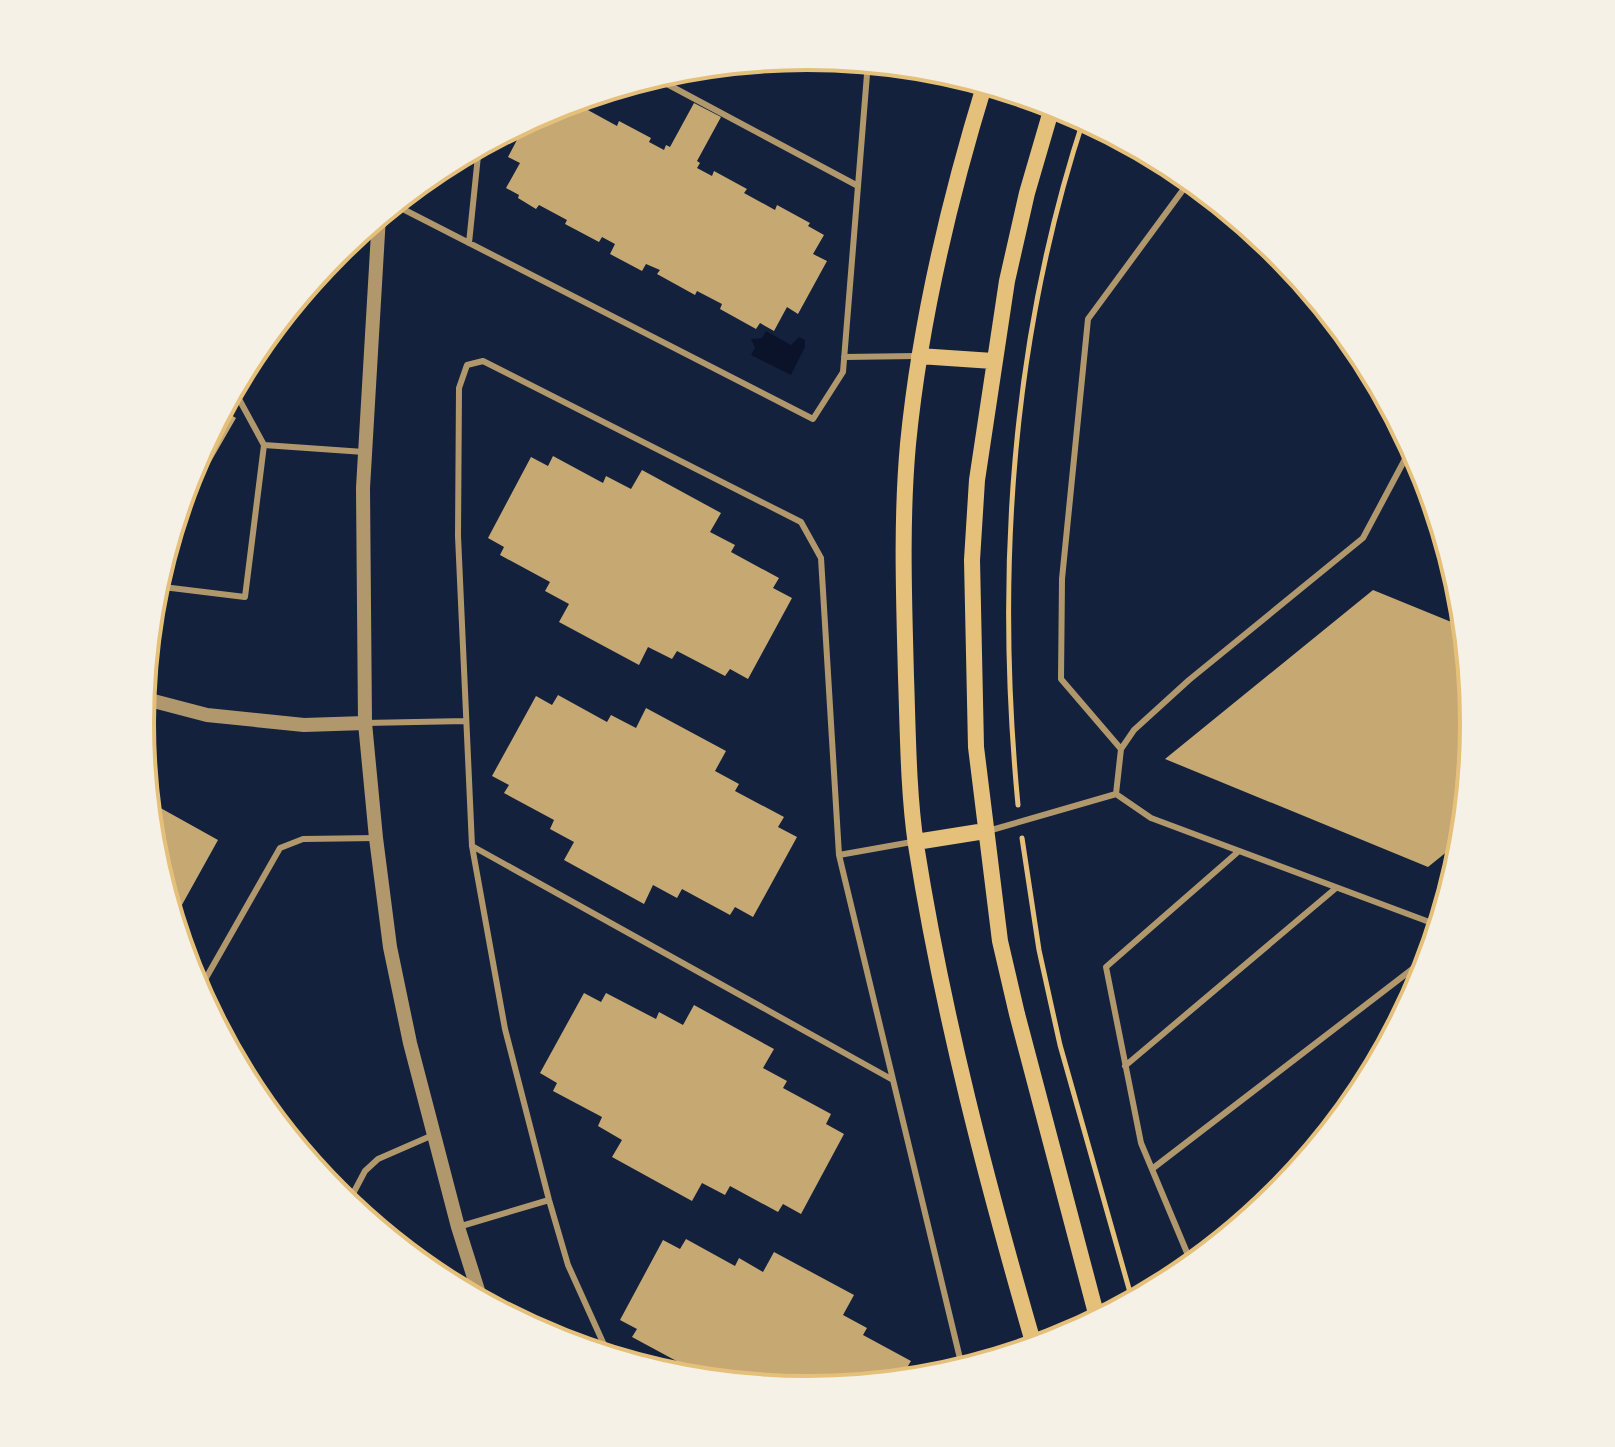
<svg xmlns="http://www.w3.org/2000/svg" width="1615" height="1447" font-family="'Nunito Sans',sans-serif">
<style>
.water{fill:#0b132b}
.building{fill:#c6a872}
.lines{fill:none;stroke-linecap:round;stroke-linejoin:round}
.path{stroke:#e5c07b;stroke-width:5}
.service{stroke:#b1986c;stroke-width:6}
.tertiary{stroke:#b1986c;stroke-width:14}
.secondary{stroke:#e5c07b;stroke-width:16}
.rim{fill:none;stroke:#e5c07b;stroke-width:4}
</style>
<rect width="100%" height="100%" fill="#14213d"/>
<path class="water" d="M766,331L791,345L799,337L805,340V347L791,375L751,355L755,348L751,339L762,338Z"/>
<path class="building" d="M576,100L588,106L586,109L617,126L619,121L651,138L649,142L664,150L666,145L670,147L694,103L721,117L697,161L700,163L697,168L712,176L714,171L747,189L744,193L775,210L777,205L810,223L808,226L824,235L813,254L827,261L798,314L787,307L774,331L760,323L756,329L720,309L722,304L697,291L695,295L657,274L660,270L646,264L642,271L610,254L615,244L602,237L599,242L565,224L567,220L539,205L536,209L518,198L519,195L506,188L520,163L508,157L528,119L552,107Z
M222,410L236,418L175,524L191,468Z
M553,456L603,483L606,476L631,489L642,470L721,513L710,532L735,545L731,552L779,578L773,588L792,598L748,679L730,669L725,676L677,651L672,659L648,647L639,665L559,622L569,604L545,591L550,582L500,555L504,547L488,538L531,457L548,466Z
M1373,590L1466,628L1475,724L1464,838L1428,867L1165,759Z
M558,695L607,722L611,715L636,728L646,708L726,751L715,771L739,784L735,791L784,817L778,827L797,837L753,917L735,907L730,915L682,889L677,898L653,885L644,904L564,860L574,842L550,829L554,820L504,793L509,785L492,776L536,696L552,705Z
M148,801L218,840L173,921L153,853Z
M584,993L601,1002L606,993L656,1019L659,1012L683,1025L694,1005L774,1049L763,1068L787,1081L783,1088L831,1114L826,1124L844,1134L801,1214L783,1204L778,1212L730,1186L725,1195L702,1183L692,1201L612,1157L622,1140L598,1126L602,1117L553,1091L557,1083L540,1073Z
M686,1239L735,1266L739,1258L763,1272L774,1252L854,1295L843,1315L867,1328L863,1335L911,1361L905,1371L922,1380L807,1391L688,1379L677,1373L682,1364L632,1337L637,1329L620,1320L663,1240L680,1249Z"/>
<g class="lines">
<path class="path" d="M1018,805C996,574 1011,339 1084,118
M1022,838L1039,950L1060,1045L1133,1303"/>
<path class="service" d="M652,76L858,186
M393,204L813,419L843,372L868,62
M469,243L479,146
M844,357L916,356
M233,388L264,445L364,452
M155,586L245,597L264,445
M365,723L466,721
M1121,749L1061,679L1062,579L1088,319L1191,179
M1116,794L1121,749L1134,730L1189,680L1363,538L1412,446
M988,831L1116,794L1151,818L1440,926
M472,846L893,1080
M839,855L912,842
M198,992L280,848L303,839L376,838
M1125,1066L1336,888
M1152,1169L1432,954
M347,1205L365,1171L378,1159L433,1135
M458,1227L549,1200
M1190,1260L1298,1173
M1193,1267L1141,1143L1106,967L1239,851
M610,1358L568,1265L549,1200L505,1029L472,846L458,536L459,388L467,365L483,361L801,522L821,558L839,855L963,1371"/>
<path class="tertiary" d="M379,216L363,488L365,723L376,838L390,947L410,1043L458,1227L482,1303
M142,698L207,715L304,725L365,723"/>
<path class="secondary" d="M985,83C949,200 920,322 908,444C901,521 904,599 906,677C908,732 908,790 916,845C943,1016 987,1183 1035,1349
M1053,104L1027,193L1007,281L977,480L972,560L976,747L1000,941L1017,1014L1098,1321
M919,356L993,361
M916,842L985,831"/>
</g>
<path d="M0 0H1615V1447H0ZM154 723a653 653 0 1 1 1306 0a653 653 0 1 1-1306 0Z" fill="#f6f1e7" fill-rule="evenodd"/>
<path class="rim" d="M154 723a653 653 0 1 1 1306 0a653 653 0 1 1-1306 0Z"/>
</svg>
